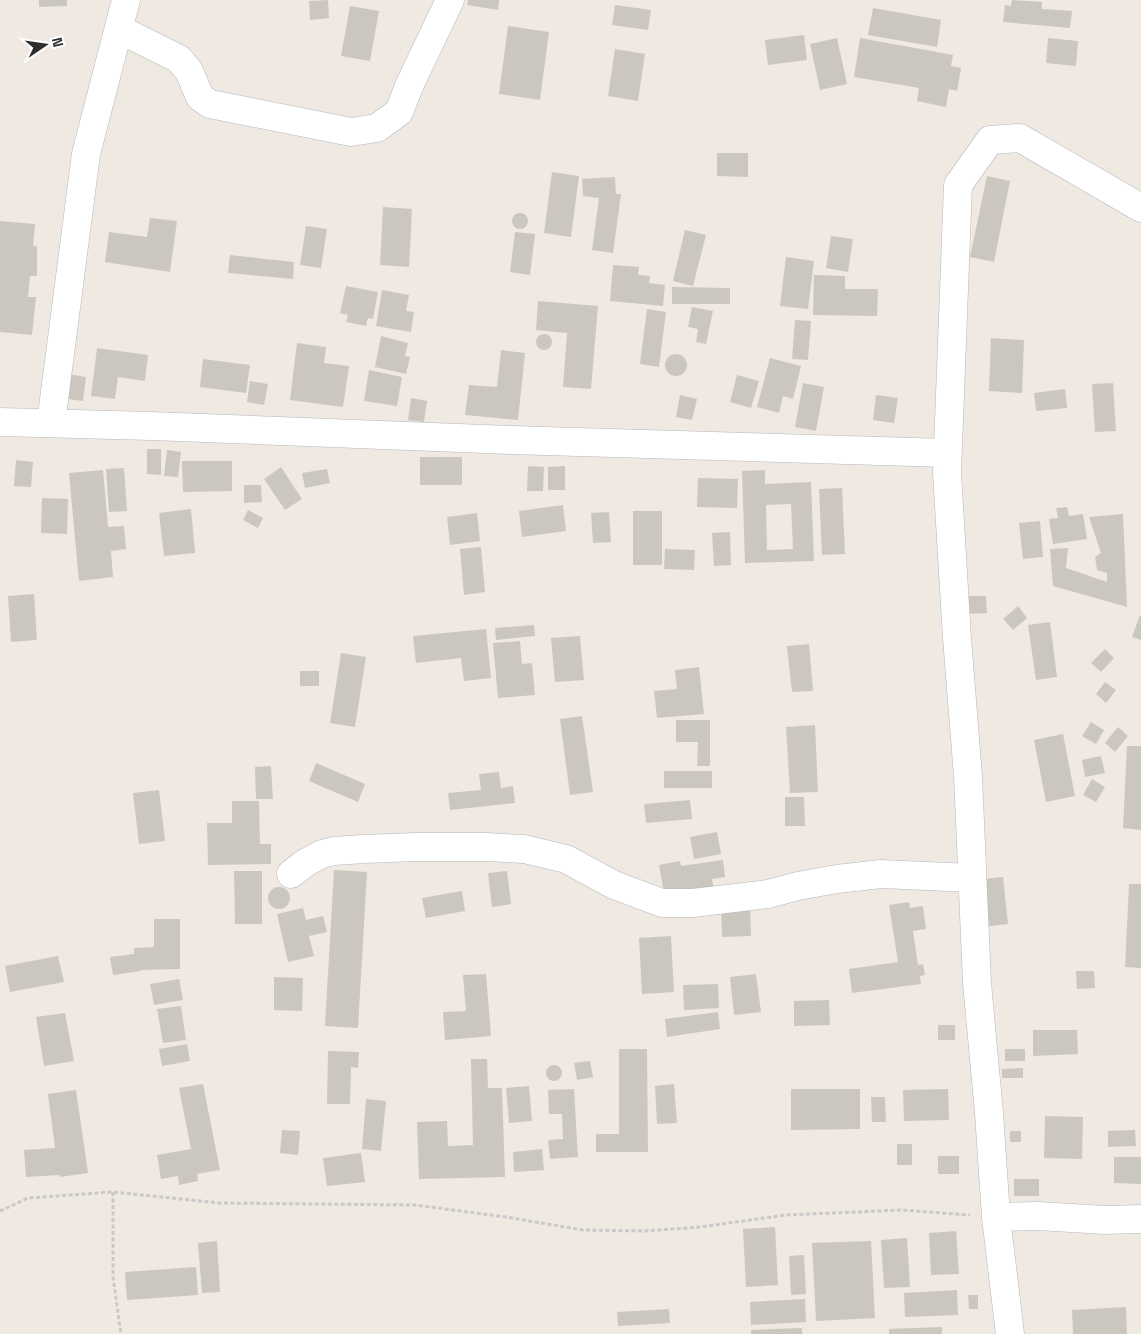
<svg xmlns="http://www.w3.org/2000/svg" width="1141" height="1334" font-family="'Space Grotesk',sans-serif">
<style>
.building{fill:#cbc7bf;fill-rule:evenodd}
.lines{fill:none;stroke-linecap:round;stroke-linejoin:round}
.street-casing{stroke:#b4b7c1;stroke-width:29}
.path{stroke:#c9c9c9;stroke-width:3;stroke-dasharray:4 2.5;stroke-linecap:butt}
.street{stroke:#fff;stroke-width:28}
</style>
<rect width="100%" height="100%" fill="#efe9e1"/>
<path class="building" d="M39,0H67V6L39,7Z
M328,0L329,18L310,20L309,1Z
M468,0H499L498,10L467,5Z
M1012,0L1042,2V9L1072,11L1070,28L1003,22L1005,5L1011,6Z
M615,5L651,10L648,30L612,25Z
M350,6L379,11L370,61L341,56Z
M873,8L941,20L937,47L868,35Z
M508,26L549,32L540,100L499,94Z
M804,35L807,60L768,65L765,40Z
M837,38L847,84L820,90L810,44Z
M860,38L953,55L951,66L961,68L957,91L949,89L946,107L917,101L919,88L854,77Z
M1048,38L1078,41L1076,66L1046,63Z
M615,49L645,54L638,101L608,96Z
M717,153H748V177L717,176Z
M552,172L579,176L571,237L544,233Z
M987,176L1010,181L994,262L970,257Z
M615,177L616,194H621L613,253L592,250L599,198L583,196L582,179Z
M383,207L412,209L409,267L380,265Z
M512 221a8 8 0 1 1 16 0a8 8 0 1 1-16 0Z
M150,218L177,221L170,272L105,262L109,232L147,237Z
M0,221L35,224L33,246H37V276H30L28,297H36L32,335L0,332Z
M306,226L327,229L321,268L300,265Z
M685,230L706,235L693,286L673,281Z
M515,232L535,234L530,275L510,272Z
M831,236L853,239L848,272L826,268Z
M230,255L294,262L293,279L228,273Z
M786,257L814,261L808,309L780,306Z
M613,265L639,267L638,275L650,276L649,283L665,285L663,306L610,301Z
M814,275L845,276V289H878L877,316L813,315Z
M346,286L378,292L373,319L368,318L366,326L346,322L348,315L340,313Z
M672,287L730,288V304H672Z
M382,290L409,295L406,311L414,312L411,332L376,326Z
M538,301L598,306L591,389L563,387L567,333L536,330Z
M692,307L713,311L706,344L696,342L698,329L688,327Z
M647,309L666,312L659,367L640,364Z
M795,320L811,321L808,360L792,359Z
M536 342a8 8 0 1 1 16 0a8 8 0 1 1-16 0Z
M381,336L408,343L405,356L410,357L406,374L375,367Z
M991,338L1024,340L1022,393L989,391Z
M297,343L326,347L324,363L349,366L343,407L290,400Z
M97,348L148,355L145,381L118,377L115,399L91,396Z
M501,350L525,353L518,420L465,415L469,385L497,387Z
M665 365a11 11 0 1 1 22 0a11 11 0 1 1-22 0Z
M770,358L801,366L793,399L783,396L779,413L757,407Z
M203,359L250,365L246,393L200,387Z
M369,370L402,377L397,406L364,401Z
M63,373L86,377L83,401L60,398Z
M737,375L759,381L751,408L730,402Z
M250,381L268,384L264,405L247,402Z
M803,383L824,387L816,431L795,427Z
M1113,383L1116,431L1095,432L1092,384Z
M1065,389L1067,408L1036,411L1034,393Z
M680,395L697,399L692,420L676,417Z
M876,395L898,398L894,423L873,420Z
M411,398L427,401L424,422L408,420Z
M147,449H161V475L147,474Z
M167,450L181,452L178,477L164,476Z
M420,457H462V485H420Z
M16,460L33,462L31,487L14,486Z
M182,461H232V491L183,492Z
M528,466L544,467L543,491H527Z
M565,466V490H548V467Z
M281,467L302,499L285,510L264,479Z
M124,468L127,511L109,512L106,469Z
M327,469L330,483L305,488L302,473Z
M103,470L108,527L124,526L126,549L111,551L113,577L79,581L69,473Z
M765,470V484L811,482L814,561L745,563L742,471ZM791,504L793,549L767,550L766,505Z
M698,478L738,479L737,508L697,507Z
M244,485H261L262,502L244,503Z
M842,488L845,554L822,555L819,489Z
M42,498L68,499L67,534L41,533Z
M563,505L566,531L522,537L519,511Z
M1067,507L1069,516L1083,514L1087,539L1053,544L1049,519L1058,518L1056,508Z
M191,509L195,553L164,556L159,513Z
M248,510L263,518L258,528L243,520Z
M633,511H662V565H633Z
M609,512L611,542L593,543L591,513Z
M477,513L480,541L450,545L447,517Z
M1123,514L1127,607L1053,586L1050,549L1068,548L1066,568L1107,582V573L1097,570L1095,557L1101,553L1089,517Z
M1040,521L1043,557L1023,559L1019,523Z
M730,532L731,565L714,566L712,533Z
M481,547L485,592L464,595L460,549Z
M665,549L695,550L694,570L664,569Z
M34,594L37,640L11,642L8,596Z
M962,596H986L987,613L963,614Z
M1018,606L1027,618L1013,630L1003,619Z
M1140,615L1141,616V640L1132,637Z
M1050,622L1057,677L1036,680L1028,625Z
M534,625L535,636L496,640L495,628Z
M486,629L491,678L464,681L461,658L416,663L413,636Z
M580,636L584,680L555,682L551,638Z
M520,641L522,664L532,663L535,695L498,698L493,643Z
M809,644L813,691L792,692L787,646Z
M1105,649L1114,658L1101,672L1091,663Z
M341,653L366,657L355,727L330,723Z
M699,667L704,714L657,718L654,691L677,689L675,670Z
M300,671H319V686H300Z
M1105,682L1116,690L1106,703L1096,694Z
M582,716L593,792L570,795L560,719Z
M676,720H710V766H697L698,742H676Z
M1091,722L1104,730L1096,744L1082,736Z
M815,725L818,792L790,793L786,727Z
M1118,727L1128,736L1115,752L1105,743Z
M1063,734L1075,796L1046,802L1034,740Z
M1127,746H1141V830L1123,828Z
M1101,756L1105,773L1085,777L1082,760Z
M316,763L365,784L358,802L309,781Z
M271,766L273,799H256L255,767Z
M664,771H712V788H664Z
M499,772L501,788L513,786L515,803L450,810L448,793L481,790L479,774Z
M1092,779L1105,787L1096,802L1083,795Z
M159,790L165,841L139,844L133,793Z
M785,797H804L805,826H785Z
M690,800L692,819L646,823L644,804Z
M232,801H259L260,844H271V864L208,865L207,823H232Z
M717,832L721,854L694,859L690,837Z
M723,860L725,877L712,879L714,890L665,898L659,865L680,861L681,866Z
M334,870L367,872L358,1028L325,1026Z
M234,871H262V924H235Z
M507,871L511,904L492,907L488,873Z
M1003,877L1008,924L989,926L984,879Z
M1129,884H1141V968L1125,967Z
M268 898a11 11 0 1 1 22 0a11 11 0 1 1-22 0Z
M462,891L465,911L426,918L422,898Z
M909,902L910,908L923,906L926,929L913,931L918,965L923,964L925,975L920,976L921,984L852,993L849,969L898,962L889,905Z
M750,905L751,936L722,937L721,906Z
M303,908L306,920L323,916L327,932L309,936L314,956L288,962L277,914Z
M154,919H180V969L140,970L141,971L113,975L110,957L134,954V948L154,947Z
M671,936L674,992L642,994L639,938Z
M58,956L64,982L10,992L5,966Z
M1076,971H1094L1095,988L1077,989Z
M486,974L491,1036L445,1040L443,1012L466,1011L463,975Z
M756,974L761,1012L734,1015L730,977Z
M274,977L303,978L302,1011L274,1010Z
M179,979L183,1000L154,1005L150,984Z
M718,984L719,1008L684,1010L683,985Z
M829,1000L830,1025L794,1026V1001Z
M181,1006L186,1040L163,1043L157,1009Z
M718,1012L720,1029L667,1037L665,1019Z
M65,1013L74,1061L44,1066L36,1017Z
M938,1025H955V1040H938Z
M1033,1030H1077L1078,1054L1033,1056Z
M187,1044L190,1061L162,1066L159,1049Z
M619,1049H647L648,1152H596V1134H619Z
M1005,1049H1025V1061H1005Z
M328,1051L359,1052L358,1068L351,1067L350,1104H327Z
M471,1059H487L488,1088H502L505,1177L419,1179L417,1122L447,1121L448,1146L473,1145Z
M590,1061L593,1077L577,1080L574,1063Z
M546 1073a8 8 0 1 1 16 0a8 8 0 1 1-16 0Z
M1023,1068V1078H1002V1069Z
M203,1084L220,1170L197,1174L198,1181L179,1185L178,1176L161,1179L157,1155L191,1149L179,1088Z
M674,1084L677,1123L657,1124L655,1086Z
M529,1086L532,1121L509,1123L506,1088Z
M574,1089L578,1157L550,1159L548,1140L563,1139L562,1114H549L548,1090Z
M791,1089H860V1129L791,1130Z
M948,1089L949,1120L904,1121L903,1090Z
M76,1090L88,1173L60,1177L59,1175L26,1177L24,1150L55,1148L48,1094Z
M871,1097H885L886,1122H872Z
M366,1099L386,1101L381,1151L362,1149Z
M1045,1116L1083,1117L1082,1159L1044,1158Z
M282,1130L300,1131L298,1155L280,1153Z
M1135,1130L1136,1146L1108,1147V1131Z
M1010,1131H1021V1142H1010Z
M897,1144H912V1165H897Z
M542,1149L544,1170L514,1172L513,1152Z
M361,1153L365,1182L327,1186L323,1158Z
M938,1156H959V1174H938Z
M1114,1157H1141V1184L1114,1183Z
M1014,1179H1039V1196H1014Z
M775,1227L778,1285L746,1287L743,1229Z
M956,1231L959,1274L931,1275L929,1233Z
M907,1238L910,1287L884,1288L881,1240Z
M217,1241L220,1292L202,1293L198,1243Z
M871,1241L875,1318L816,1321L812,1243Z
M804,1255L806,1294L791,1295L789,1256Z
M196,1267L198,1295L127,1300L125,1272Z
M957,1290L958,1315L905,1317L904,1293Z
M968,1295H978V1309H969Z
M805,1299L806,1322L751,1325L750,1302Z
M1126,1307L1127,1334H1073L1072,1310Z
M669,1309L670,1323L618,1326L617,1312Z
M942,1327V1334H889V1329Z
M802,1328V1334H751V1330Z"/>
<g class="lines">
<g class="street-casing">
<path id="street" d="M119,29L179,59L189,71L200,97L210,104L351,132L377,128L399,112L409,86L450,0
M0,422L151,426L511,440L947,453
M51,423L86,154L126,0
M291,874L305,863L322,854L334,851L364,849L416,847H486L524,849L566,859L614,885L662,903H693L768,894L798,886L837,879L881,874L972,878
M996,1217L1038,1216L1105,1220L1141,1219
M1010,1334L996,1217L989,1113L977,983L968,776L957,638L947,473L958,185L990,140L1020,138L1141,208"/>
</g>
<path class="path" d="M113,1192V1277L121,1334
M0,1211L28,1198L113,1192L220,1203L415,1205L506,1217L583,1230L645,1231L700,1227L786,1215L902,1210L970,1215"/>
<use href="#street" class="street"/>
</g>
<g transform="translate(45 45) rotate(77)" stroke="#ffffff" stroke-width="4" paint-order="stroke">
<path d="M0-4L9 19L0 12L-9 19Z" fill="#2e2e2e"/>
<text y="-8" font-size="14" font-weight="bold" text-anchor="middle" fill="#2e2e2e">N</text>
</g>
</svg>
